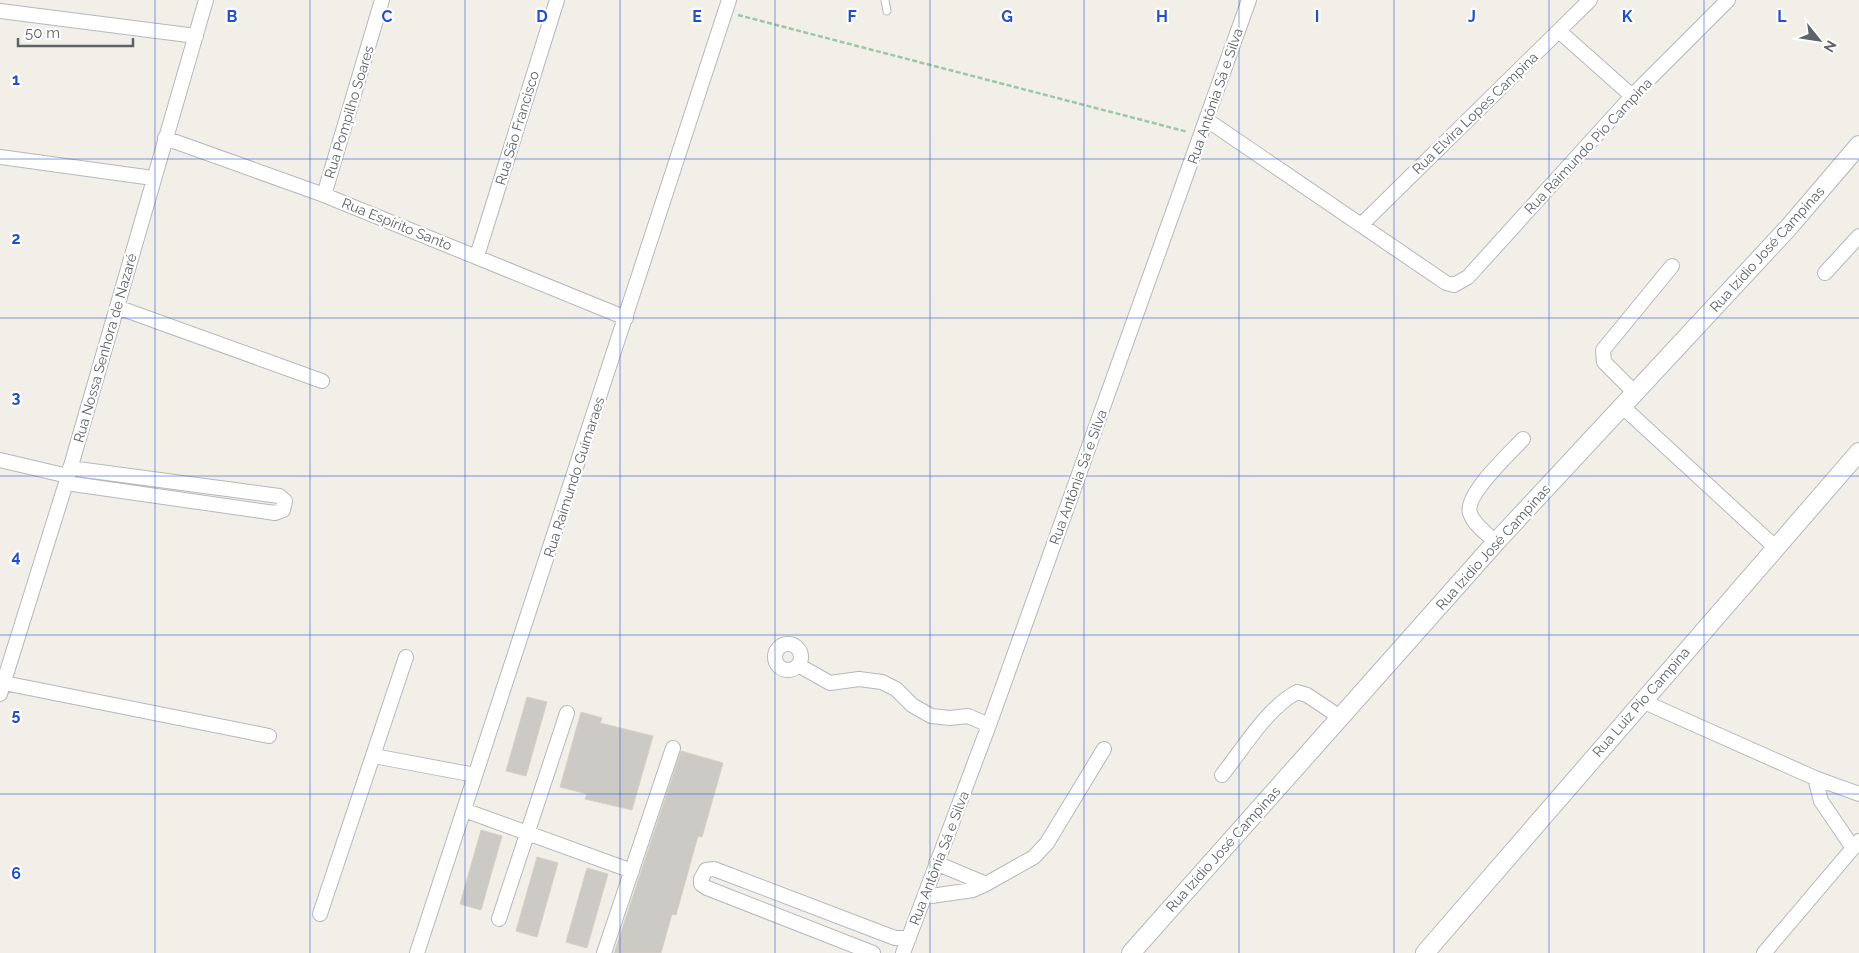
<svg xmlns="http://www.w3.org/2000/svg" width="1859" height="953" font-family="Raleway,sans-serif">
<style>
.building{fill:#cccac5;stroke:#d6d1c6}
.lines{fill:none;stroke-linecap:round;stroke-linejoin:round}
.service-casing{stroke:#b5b8bc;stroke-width:9}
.minor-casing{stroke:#b5b8bc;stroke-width:16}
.tertiary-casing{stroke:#b5b8bc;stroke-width:20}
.path{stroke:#9cc7a9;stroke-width:2.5;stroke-dasharray:5 2.5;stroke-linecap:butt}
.service{stroke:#fff;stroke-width:7}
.minor{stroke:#fff;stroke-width:14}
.tertiary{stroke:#fff;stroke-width:18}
.grid{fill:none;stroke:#1d4ed8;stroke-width:1;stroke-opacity:0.55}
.labels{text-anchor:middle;stroke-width:4.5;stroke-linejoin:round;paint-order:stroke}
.street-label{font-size:14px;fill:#5f6368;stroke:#fff}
.grid-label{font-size:16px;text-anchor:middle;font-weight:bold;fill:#1d4ed8;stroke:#fff;stroke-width:4.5;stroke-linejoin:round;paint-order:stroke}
</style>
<rect width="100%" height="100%" fill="#f1efe8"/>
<path class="building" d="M527,697L547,702L526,776L506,771Z
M581,712L602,718L600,723L653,736L632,810L585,799L587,794L560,787Z
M681,751L723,763L702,837L698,836L676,915L672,914L661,953H614Z
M481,830L502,836L481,910L460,904Z
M537,857L558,863L537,937L516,931Z
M587,868L608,874L587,948L566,942Z"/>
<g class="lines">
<g class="service-casing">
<path id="service" d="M885,0L887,11"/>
</g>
<g class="minor-casing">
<path id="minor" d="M0,11L196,36
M1559,31L1632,96
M1207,120L1446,283L1454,285L1468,277L1632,96L1728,0
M165,138L324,195L626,318
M0,157L153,178
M324,195L382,0
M1361,225L1590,0
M477,256L557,0
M1825,273L1859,236
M117,307L322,381
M1635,393L1604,362L1603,350L1672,266
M1623,407L1775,547
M0,460L68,476
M66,483L275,513L283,510L285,501L279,496L70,468
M1496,542C1487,534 1474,525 1470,513C1464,495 1511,452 1523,439
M775 657a13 13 0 1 1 26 0a13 13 0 1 1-26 0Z
M798,665L830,683L859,679L882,682L896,689L912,705L931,716L950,718L968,716L989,725
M4,683L269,736
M0,694L66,483L206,0
M1642,701L1815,778L1859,794
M374,756L475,775
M1222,775C1243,749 1267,708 1297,692L1307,695L1340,717
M1815,778L1821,801L1853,848
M464,810L632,871
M986,884L1034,857L1047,843L1104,749
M924,897L973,890L986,884L936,863
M320,914L406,657
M499,919L567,713
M417,953L729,0
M604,953L673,748
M873,953L707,888L701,884V879L706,870L714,869L895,938H909
M903,953L989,725L1249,0
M1764,953L1859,841"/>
</g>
<g class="tertiary-casing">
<path id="tertiary" d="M1131,953L1496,542L1789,227L1859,145
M1425,953L1859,452"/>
</g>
<path class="path" d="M738,15L1188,132"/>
<use href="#service" class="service"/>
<use href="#minor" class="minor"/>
<use href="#tertiary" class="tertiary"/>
</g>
<path class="grid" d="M155,0V953M310,0V953M465,0V953M620,0V953M775,0V953M930,0V953M1084,0V953M1239,0V953M1394,0V953M1549,0V953M1704,0V953M0,159H1859M0,318H1859M0,476H1859M0,635H1859M0,794H1859"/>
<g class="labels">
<g class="street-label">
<text transform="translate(1215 96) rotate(-71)" y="5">Rua Antônia Sá e Silva</text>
<text transform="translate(349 112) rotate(-73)" y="5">Rua Pompilho Soares</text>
<text transform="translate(1475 113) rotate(-44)" y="5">Rua Elvira Lopes Campina</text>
<text transform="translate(517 128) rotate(-73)" y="5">Rua São Francisco</text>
<text transform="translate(1588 146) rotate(-47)" y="5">Rua Raimundo Pio Campina</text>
<text transform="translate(397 224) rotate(22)" y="5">Rua Espírito Santo</text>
<text transform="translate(1767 249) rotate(-48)" y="5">Rua Izídio José Campinas</text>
<text transform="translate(105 348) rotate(-74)" y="5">Rua Nossa Senhora de Nazaré</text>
<text transform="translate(574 477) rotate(-72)" y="5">Rua Raimundo Guimaraes</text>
<text transform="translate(1078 477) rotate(-70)" y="5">Rua Antônia Sá e Silva</text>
<text transform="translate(1493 547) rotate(-48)" y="5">Rua Izídio José Campinas</text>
<text transform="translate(1641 702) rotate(-49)" y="5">Rua Luiz Pio Campina</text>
<text transform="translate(1223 849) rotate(-48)" y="5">Rua Izídio José Campinas</text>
<text transform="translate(939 858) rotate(-69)" y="5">Rua Antônia Sá e Silva</text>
</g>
</g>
<g class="grid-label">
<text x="232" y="22">B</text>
<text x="387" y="22">C</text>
<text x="542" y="22">D</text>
<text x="697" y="22">E</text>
<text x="852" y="22">F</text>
<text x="1007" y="22">G</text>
<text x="1162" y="22">H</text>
<text x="1317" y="22">I</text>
<text x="1472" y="22">J</text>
<text x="1627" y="22">K</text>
<text x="1782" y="22">L</text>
<text x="16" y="85">1</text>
<text x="16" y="244">2</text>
<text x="16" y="403">3</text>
<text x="16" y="562">4</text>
<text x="16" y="720">5</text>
<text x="16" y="879">6</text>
</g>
<g transform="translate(1819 40) rotate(120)" stroke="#ffffff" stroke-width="4" paint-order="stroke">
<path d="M0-4L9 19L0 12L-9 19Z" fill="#5f6368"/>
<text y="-8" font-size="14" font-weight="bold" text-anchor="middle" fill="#5f6368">N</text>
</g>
<path d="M18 38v8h115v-8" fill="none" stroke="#5f6368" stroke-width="2.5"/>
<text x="25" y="38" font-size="15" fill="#5f6368" stroke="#ffffff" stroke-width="4" paint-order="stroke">50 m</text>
</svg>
